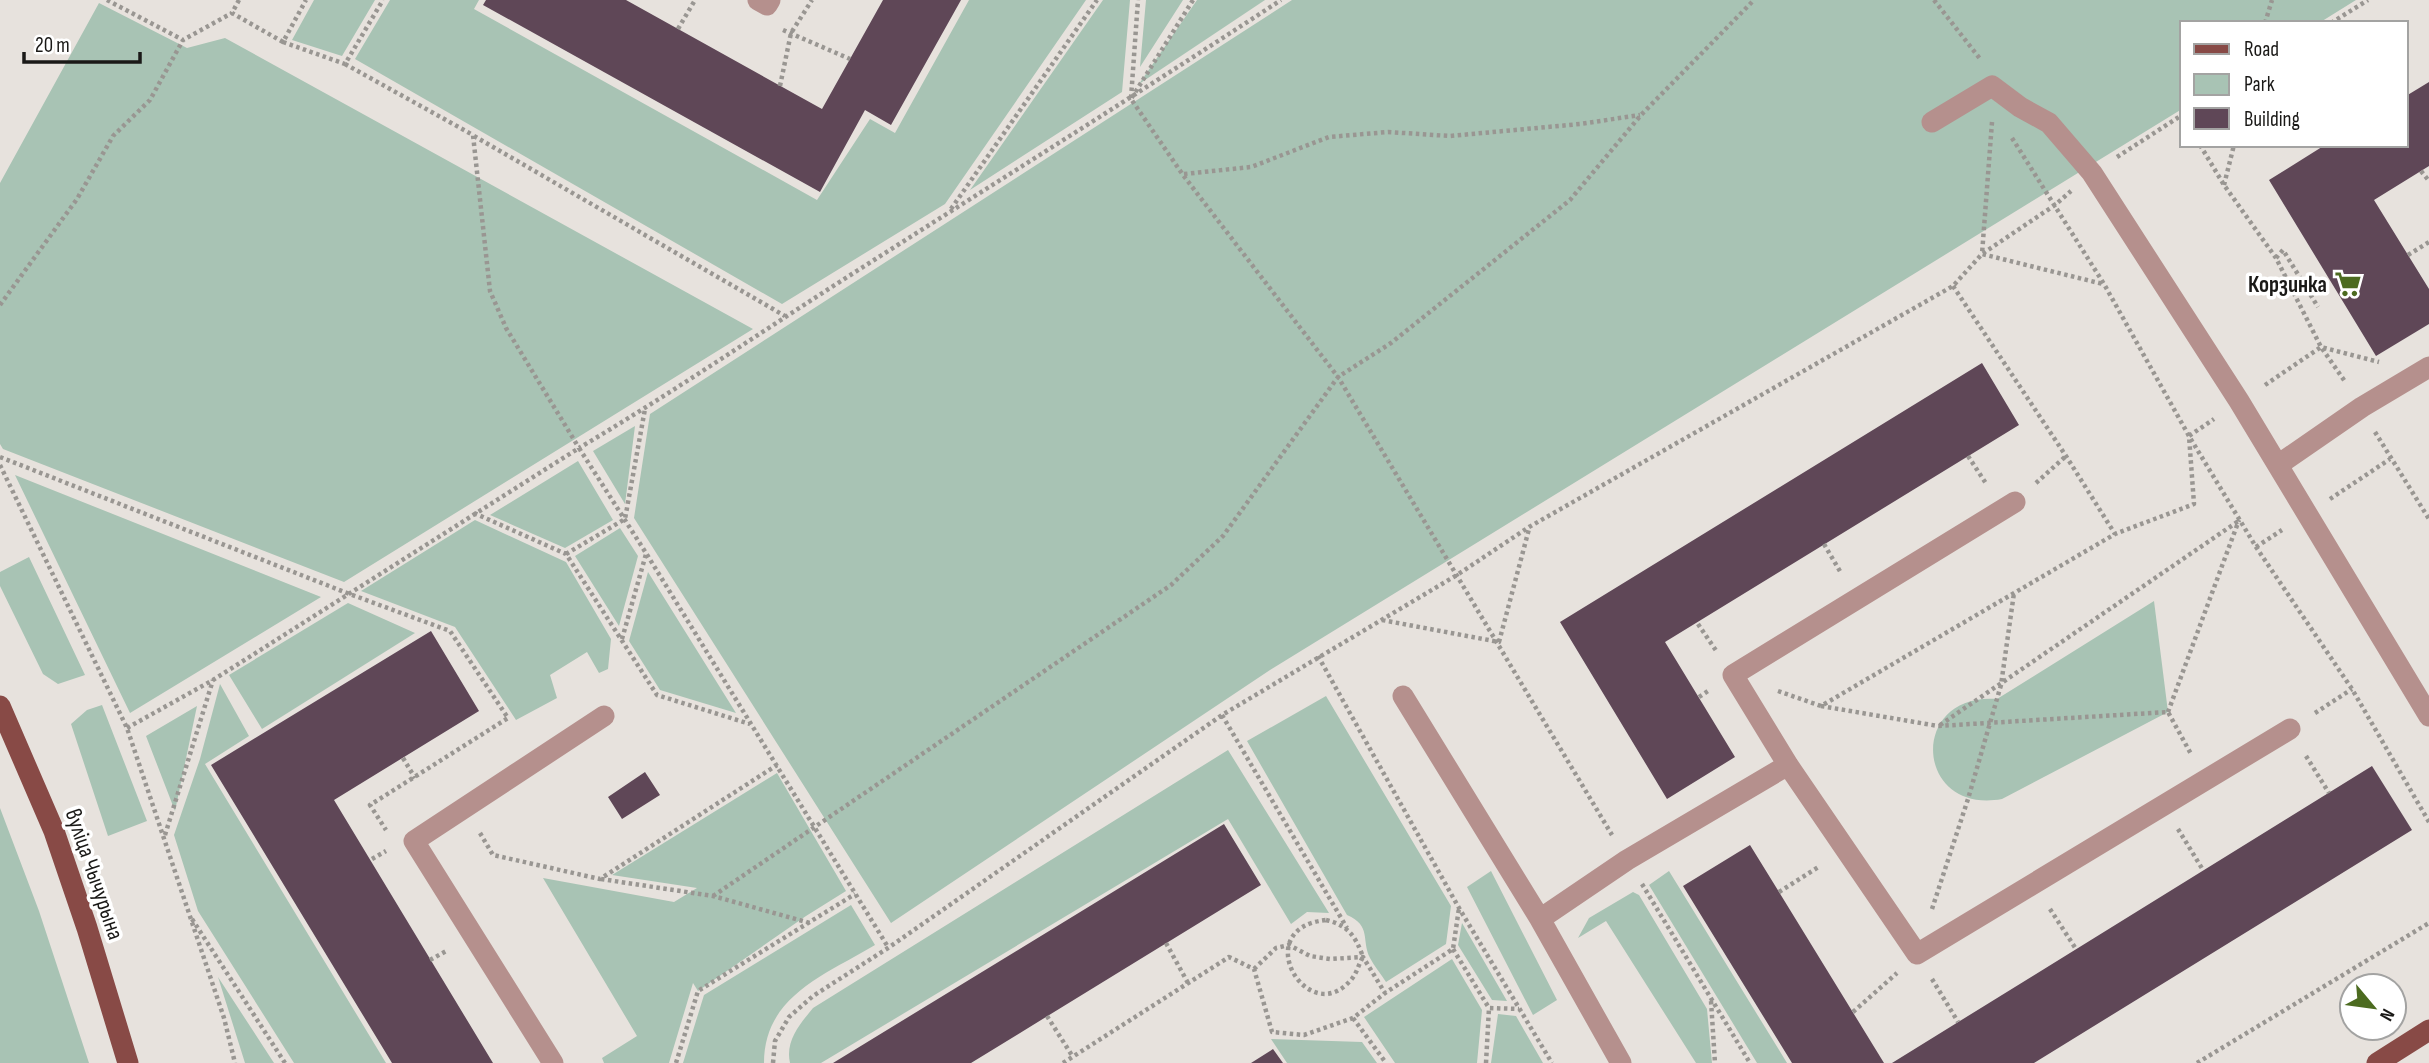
<svg xmlns="http://www.w3.org/2000/svg" width="2429" height="1063" font-family="'Sofia Sans Condensed',sans-serif">
<style>
.green{fill:#a8c3b4}
.building{fill:#5f4757}
.lines{fill:none;stroke-linecap:round;stroke-linejoin:round}
.path{stroke:#999692;stroke-width:4.5;stroke-dasharray:3.5 3.5;stroke-linecap:butt}
.minor{stroke:#b5908d;stroke-width:21}
.major{stroke:#884a46;stroke-width:21}
.labels{text-anchor:middle;stroke-width:7;stroke-linejoin:round;paint-order:stroke}
.poi-label{font-size:23px;font-weight:bold;fill:#1a1917;stroke:#fff;text-anchor:end}
.street-label{font-size:23px;fill:#1a1917;stroke:#fff}
</style>
<rect width="100%" height="100%" fill="#e7e2dd"/>
<path class="green" d="M314,0H375L342,56L292,40Z
M390,0H479L474,9L817,200L870,119L895,133L969,0H1086L945,204L782,304L355,59Z
M1103,0H1130L1122,92L970,190Z
M1146,0H1183L1140,67Z
M1197,0H1265L1139,84Z
M1292,0H2356L2319,23H2182V109L1270,670L891,923L634,518L650,414Z
M99,3L187,48L225,38L753,329L344,582L3,449L0,444V183Z
M635,426L625,504L593,451Z
M578,461L613,520L565,548L490,515Z
M15,475L321,597L130,713Z
M475,520L566,562L611,639L608,669L599,673L587,652L550,675L557,698L516,720L455,627L361,591Z
M620,528L638,556L619,626L575,556Z
M29,557L85,675L58,684L43,674L0,586V572Z
M648,572L736,713L660,690L629,641Z
M2154,601L2168,712L2002,799C1914,815 1908,692 1997,699Z
M348,603L415,633L262,729L229,675Z
M220,684L249,736L205,764L386,1063H294L198,911L174,835L200,759Z
M1326,696L1451,906L1446,944L1386,982C1381,974 1374,966 1370,958C1361,940 1372,926 1347,915L1247,741Z
M102,705L147,821L108,836L71,724L87,710Z
M197,706L175,811L146,736Z
M1228,750L1329,913L1307,912L1291,924L1228,819L821,1063H790C785,1041 800,1024 813,1008Z
M777,773L846,891L806,916L698,991L693,983L669,1063H604L602,1058L637,1036L543,878L674,902L697,888L612,875Z
M0,808L39,911L89,1063H0Z
M1491,871L1557,1000L1533,1015L1467,887Z
M1669,871L1787,1063H1757L1649,885Z
M1633,892L1639,895L1707,1009L1712,1063H1696L1606,921L1578,938L1589,918Z
M851,905L875,945C825,975 764,996 764,1063H683L704,995Z
M1462,923L1507,1001L1492,1000L1458,945Z
M1452,959L1482,1010L1477,1063H1395L1364,1017Z
M218,977L274,1063H245Z
M1498,1014L1516,1016L1543,1063H1491Z
M1271,1039L1362,1042L1377,1063H1287Z"/>
<path class="building" d="M486,0H626L822,109L883,0H961L891,125L865,110L820,192L483,5Z
M2429,82V166L2374,200L2429,289V324L2376,356L2269,180L2325,145H2406V96Z
M1982,363L2019,425L1665,642L1735,757L1667,799L1560,622Z
M431,631L479,711L334,800L493,1063H392L211,765Z
M2372,766L2412,830L2034,1063H1892Z
M645,772L660,795L622,819L608,797Z
M1224,824L1261,885L971,1063H833Z
M1750,845L1779,892L1884,1063H1792L1683,886Z
M1273,1049L1283,1063H1251Z"/>
<g class="lines">
<path class="path" d="M107,0L183,40L232,13
M239,0L232,13L283,42L306,0
M1193,0L1131,99L1183,175L1338,377L1612,835
M1934,0L1981,60
M2265,23L2272,0
M2331,23L2368,0
M678,29L695,0
M783,30L850,59
M283,42L345,64L383,0
M345,64L473,135L490,291L506,328L579,448C672,393 761,332 852,274C995,183 1139,93 1281,0
M780,86L791,33L812,0
M1131,98L1138,0
M1992,122L1982,254L2103,284
M474,136L785,316
M2012,138L2104,284L2189,436L2256,547L2352,689L2429,822
M2200,145L2224,185L2276,258L2321,347L2346,383
M2117,157L2182,115
M2421,171L2429,181
M1184,174L1251,167L1329,137L1388,132L1450,136L1580,124L1640,115
M2224,185L2234,145
M951,209L1097,0
M2408,255L2429,242
M2276,258L2283,250L2318,307
M1953,286L2066,456L2115,534
M0,305L77,199L113,136L150,100L183,40
M2265,385L2321,347L2379,362
M2375,432L2429,519
M1968,456L1987,485
M0,457L347,593L450,631L508,718L370,805L386,830
M0,465L127,728L224,1018L235,1063
M2036,483L2066,456
M2330,499L2390,459
M474,513L566,554L657,695L750,724
M1824,544L1841,573
M2256,547L2282,530
M566,554L625,519L645,409
M1382,620L1499,642L1529,529
M1698,624L1717,652
M622,639L646,554
M1318,656L1459,908L1552,1063
M1778,691L1821,706L2115,534L2194,504L2189,436L2214,419
M1699,697L1708,691
M1821,706L1938,726L2168,712L2191,754
M2168,712L2239,520
M2315,713L2352,689
M1222,715L1347,928
M1940,725L2240,520
M127,728L213,680L579,448L646,553L888,947
M2306,756L2329,793
M403,758L415,778
M2178,829L2203,870
M480,833L493,855L600,879L777,765
M165,835L213,680
M372,859L386,851
M601,879L713,896L810,923
M1642,884L1750,1063
M1779,892L1820,866
M713,896L1171,585L1223,536L1338,377L1391,343L1570,200L1641,115L1754,0
M1932,909L1968,799L2001,685L2014,593
M2050,909L2076,949
M192,919L285,1063
M1326,920C1348,925 1356,937 1363,957C1358,965 1357,974 1350,981C1307,1029 1248,928 1326,920Z
M1166,943L1188,983
M1453,949L1489,1008
M430,960L448,950
M1254,969L1276,948L1289,945L1310,956L1330,959L1363,957L1385,993
M1932,979L1958,1022
M1711,1001L1715,1063
M1853,1012L1897,973
M1047,1016L1073,1057
M1353,1018L1386,1063
M676,1063L698,991L855,894
M773,1063L775,1041L789,1017L813,996L888,948L1222,715L1457,575L1529,527L1953,286L1982,254L2055,205L2071,191
M1063,1063L1229,957L1254,969L1272,1032L1304,1035L1353,1018L1385,993L1453,949L1459,908
M1486,1063L1489,1008L1519,1009
M2197,1063L2429,923"/>
<path class="minor" d="M758,0L767,5L770,0
M1932,122L1992,86L2020,107L2049,123L2092,173L2239,401L2429,716
M2278,465L2362,407L2429,367
M2015,502L1733,675L1788,765L1917,954L2290,729
M1403,696L1540,919L1621,1063
M1540,919L1627,860L1788,765
M553,1063L414,841L604,716"/>
<path class="major" d="M0,706L54,831L87,928L128,1063
M2377,1063L2429,1030"/>
</g>
<defs>
<g id="supermarket-bare" transform="scale(2.1)"><path d="M-6-5.5h2.5l.6 2H6L4.5 2H-2.5L-4.4-4H-6ZM-1.5 3.2a1.3 1.3 0 1 0 .1 0ZM3 3.2a1.3 1.3 0 1 0 .1 0Z" fill="#4c6b20" stroke="#fff" stroke-width="2.5" paint-order="stroke"/></g>
</defs>
<g fill-rule="evenodd">
<use href="#supermarket-bare" x="2348" y="284"/>
</g>
<g class="labels">
<g class="poi-label">
<text x="2327" y="292">Корзинка</text>
</g>
<g class="street-label">
<text transform="translate(95 874) rotate(71)" y="8">вуліца Чычурына</text>
</g>
</g>
<rect x="2180" y="21" width="228" height="126" fill="#ffffff" stroke="#a3a3a2" stroke-width="2"/>
<rect x="2194" y="44" width="35" height="10" fill="#884a46" stroke="#a3a3a2" stroke-width="2"/>
<text x="2244" y="56" font-size="21" fill="#1a1917">Road</text>
<rect x="2194" y="74" width="35" height="21" fill="#a8c3b4" stroke="#a3a3a2" stroke-width="2"/>
<text x="2244" y="91" font-size="21" fill="#1a1917">Park</text>
<rect x="2194" y="108" width="35" height="21" fill="#5f4757" stroke="#a3a3a2" stroke-width="2"/>
<text x="2244" y="126" font-size="21" fill="#1a1917">Building</text>
<g transform="translate(2373 1007) rotate(119)"><circle r="33" fill="#ffffff" stroke="#a3a3a2" stroke-width="2"/>
<path d="M0-5L12 26L0 18L-12 26Z" fill="#4c6b20"/>
<text y="-10" font-size="19" font-weight="bold" text-anchor="middle" fill="#1a1917">N</text>
</g>
<path d="M24 52v10h116v-10" fill="none" stroke="#1a1917" stroke-width="3.5"/>
<text x="35" y="52" font-size="21" fill="#1a1917" stroke="#ffffff" stroke-width="5" paint-order="stroke">20 m</text>
</svg>
